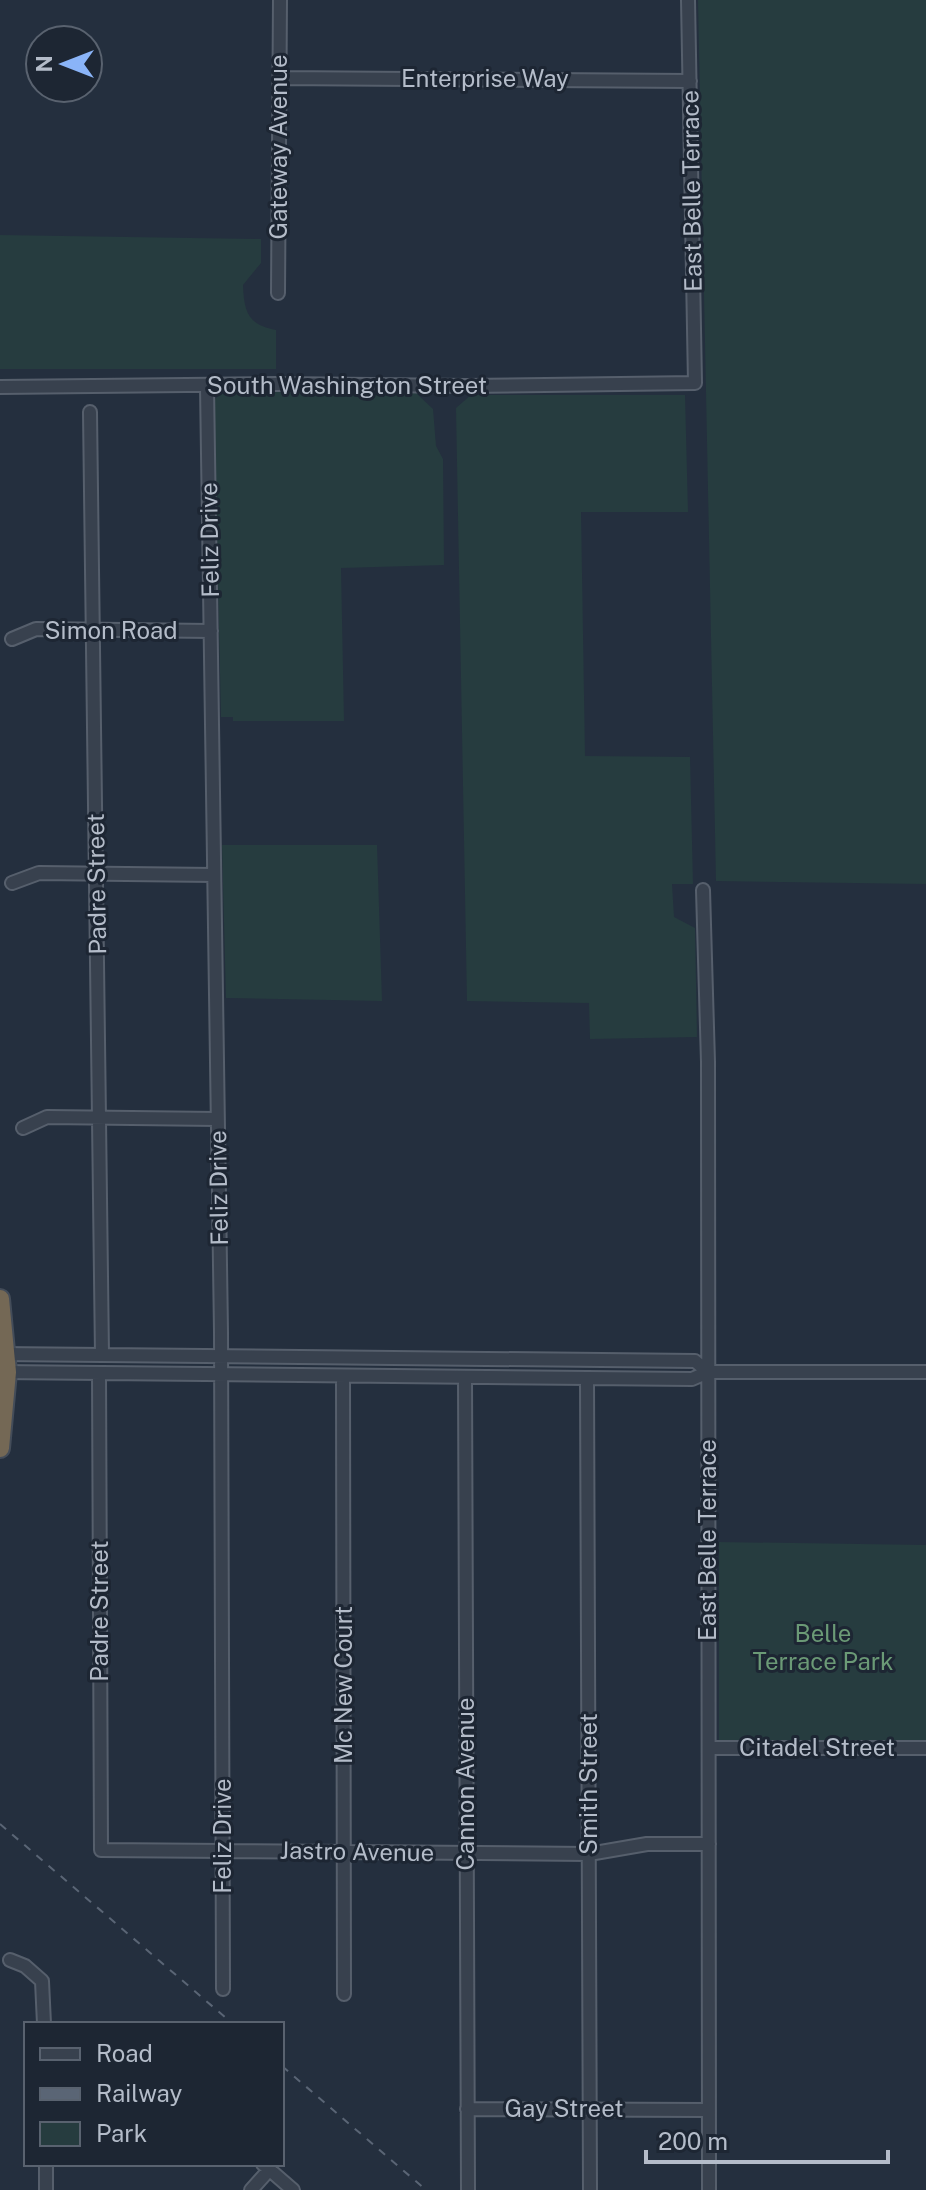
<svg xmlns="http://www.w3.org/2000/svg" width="926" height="2190" font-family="'Public Sans',sans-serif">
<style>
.green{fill:#263c3f}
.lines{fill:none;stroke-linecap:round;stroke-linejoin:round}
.minor-casing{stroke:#565f6c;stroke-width:16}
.highway-casing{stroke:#434c59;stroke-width:22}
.minor{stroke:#38414e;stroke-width:12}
.highway{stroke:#746855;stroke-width:18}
.rail{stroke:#5a6575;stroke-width:2;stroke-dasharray:8 8;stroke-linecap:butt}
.labels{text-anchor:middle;stroke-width:6;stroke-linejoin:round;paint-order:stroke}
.street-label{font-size:24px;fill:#b4bcc9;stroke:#1d2633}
.park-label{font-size:24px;fill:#6b9a76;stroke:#1d2633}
</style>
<rect width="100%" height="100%" fill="#242f3e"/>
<path class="green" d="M698,0H926V884L716,881Z
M0,235L261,239V263L243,285C244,312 248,325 276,330V369H0Z
M223,391L416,393L433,409L436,446L443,459L444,565L341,568L344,721H233V717H221L214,400Z
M471,395H685L688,512H581L585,756L690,757L693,884H672L674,917L695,928L697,1037L590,1039L589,1003L467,1001L456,408Z
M222,845H377L382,1001L226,998Z
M719,1542L926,1545V1754L719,1751Z"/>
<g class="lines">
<g class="minor-casing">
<path id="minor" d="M280,78L690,81
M278,293L280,0
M207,386L221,1332L223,1989
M0,387L277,384L466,386L695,383L688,0
M90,412L102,1355
M12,639L36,629L211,631
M12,883L39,873L214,875
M703,890L708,1062L709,2190
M23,1128L47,1117L217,1119
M0,1354L695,1361L708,1372
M0,1372L692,1379L708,1372H926
M99,1373L101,1850L589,1854L647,1844H709
M343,1376L344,1994
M465,1377L468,2190
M587,1379L590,2190
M709,1748H926
M10,1960L25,1966L42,1981L44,2024
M467,2109L709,2110
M46,2164V2190
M263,2164L293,2190
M251,2190L270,2169"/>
</g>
<g class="highway-casing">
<path id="highway" d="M0,1299L7,1372L0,1448"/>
</g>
<use href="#minor" class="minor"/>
<use href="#highway" class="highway"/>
<path class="rail" d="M0,1824L233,2024
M282,2066L426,2190"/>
</g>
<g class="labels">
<g class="street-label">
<text x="485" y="87">Enterprise Way</text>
<text transform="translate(279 147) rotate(-90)" y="8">Gateway Avenue</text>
<text transform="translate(692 191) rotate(-91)" y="8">East Belle Terrace</text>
<text x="347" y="394">South Washington Street</text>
<text transform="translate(210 540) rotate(-91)" y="8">Feliz Drive</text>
<text x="111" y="639">Simon Road</text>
<text transform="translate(97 884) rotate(-91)" y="8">Padre Street</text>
<text transform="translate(219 1188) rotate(-91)" y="8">Feliz Drive</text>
<text transform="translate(708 1540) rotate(-90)" y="8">East Belle Terrace</text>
<text transform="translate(100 1611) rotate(-90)" y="8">Padre Street</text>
<text transform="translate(344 1685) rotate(-90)" y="8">Mc New Court</text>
<text x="817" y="1756">Citadel Street</text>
<text transform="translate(466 1784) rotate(-90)" y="8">Cannon Avenue</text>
<text transform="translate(589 1784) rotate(-90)" y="8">Smith Street</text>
<text transform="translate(223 1836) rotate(-90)" y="8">Feliz Drive</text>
<text transform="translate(357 1852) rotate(1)" y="8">Jastro Avenue</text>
<text x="564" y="2117">Gay Street</text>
</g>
<g class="park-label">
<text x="823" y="1642">Belle<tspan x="823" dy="28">Terrace Park</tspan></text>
</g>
</g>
<rect x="24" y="2022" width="260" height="144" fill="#1d2633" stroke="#59626f" stroke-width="2"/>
<rect x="40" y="2048" width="40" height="12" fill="#38414e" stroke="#59626f" stroke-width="2"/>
<text x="96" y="2062" font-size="24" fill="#b4bcc9">Road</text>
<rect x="40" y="2088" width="40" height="12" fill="#5a6575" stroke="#59626f" stroke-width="2"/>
<text x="96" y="2102" font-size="24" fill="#b4bcc9">Railway</text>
<rect x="40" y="2122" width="40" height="24" fill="#263c3f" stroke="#59626f" stroke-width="2"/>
<text x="96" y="2142" font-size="24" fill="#b4bcc9">Park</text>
<g transform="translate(64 64) rotate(270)"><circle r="38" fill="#1d2633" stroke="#59626f" stroke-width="2"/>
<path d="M0-6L14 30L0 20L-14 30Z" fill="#8ab4f8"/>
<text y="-12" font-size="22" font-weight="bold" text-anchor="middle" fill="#b4bcc9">N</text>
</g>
<path d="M646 2150v12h242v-12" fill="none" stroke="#b4bcc9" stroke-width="4"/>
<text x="658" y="2150" font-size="24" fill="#b4bcc9" stroke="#1d2633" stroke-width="6" paint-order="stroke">200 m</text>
</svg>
